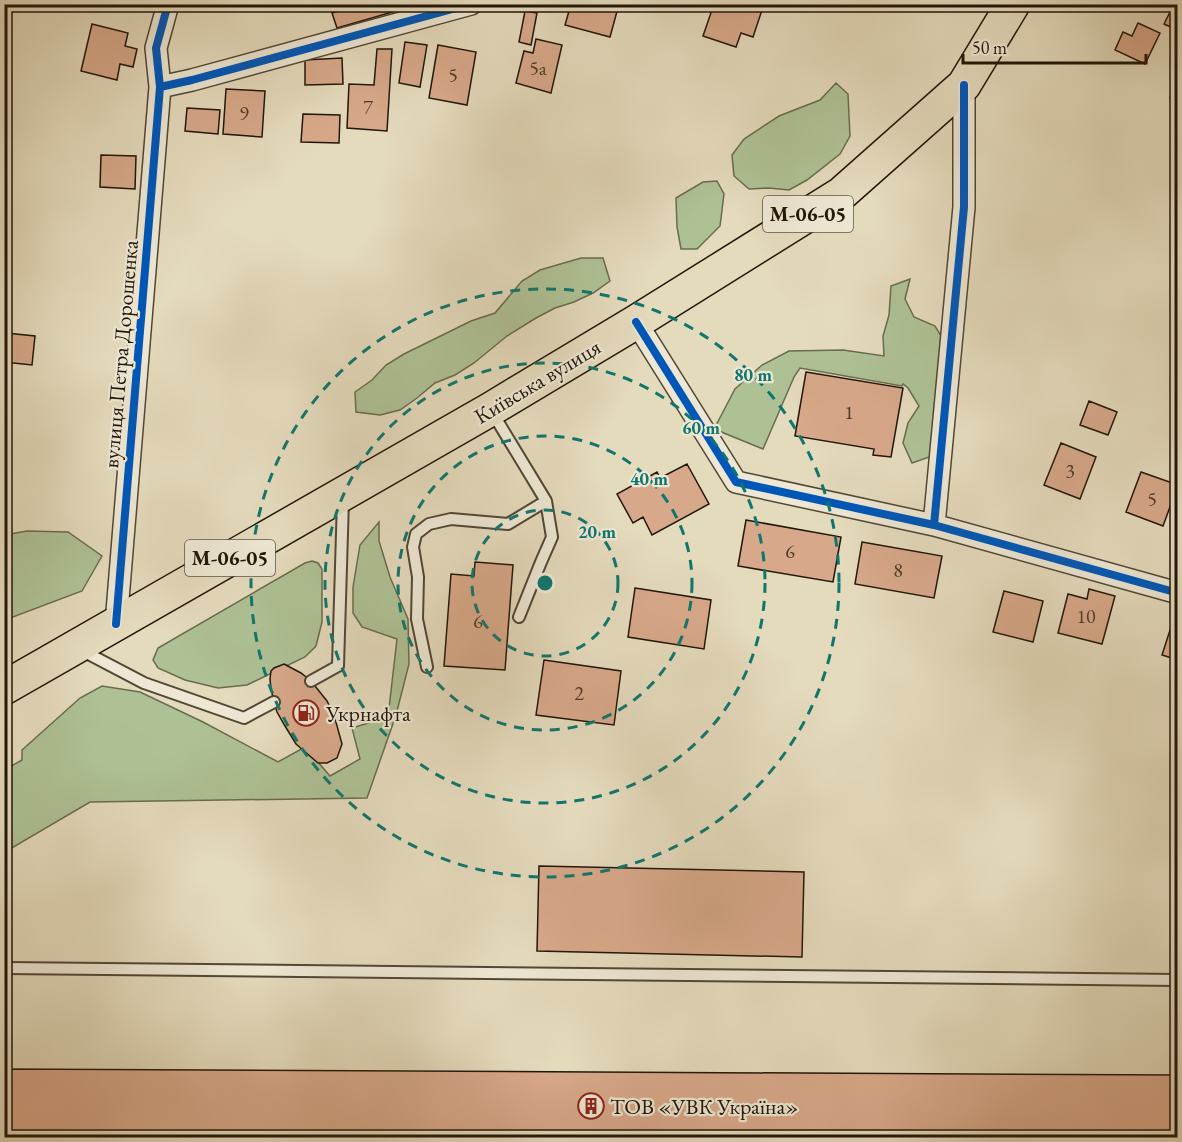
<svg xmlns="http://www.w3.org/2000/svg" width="1182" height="1142" font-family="'EB Garamond',serif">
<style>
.green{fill:#aec195;stroke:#686c4e;stroke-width:1.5}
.building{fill:#d7a889;stroke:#211608;stroke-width:1.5}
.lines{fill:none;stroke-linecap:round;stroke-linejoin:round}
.lane-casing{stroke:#524735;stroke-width:14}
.street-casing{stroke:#524735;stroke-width:24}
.highway-casing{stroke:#211608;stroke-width:36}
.lane{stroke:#ede7d3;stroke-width:10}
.street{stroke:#ede7d3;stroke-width:21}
.highway{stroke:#e4dabc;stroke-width:33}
.cycleway-casing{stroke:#ede7d3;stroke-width:11}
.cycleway{stroke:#0057b8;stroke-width:8}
.ring{fill:none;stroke:#0f766e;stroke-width:3;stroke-dasharray:10 8}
.labels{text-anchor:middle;stroke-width:4.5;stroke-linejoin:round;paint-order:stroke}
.number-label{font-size:20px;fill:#4e3a28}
.shield{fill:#ede7d3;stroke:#5e5545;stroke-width:1.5}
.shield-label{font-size:21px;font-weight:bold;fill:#211608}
.street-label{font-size:22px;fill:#211608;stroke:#ede7d3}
.poi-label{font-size:22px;fill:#211608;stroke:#ede7d3;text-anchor:start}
.centre{fill:#0f766e;stroke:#ede7d3;stroke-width:3}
.ring-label{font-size:18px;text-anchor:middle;font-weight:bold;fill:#0f766e;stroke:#ede7d3;stroke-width:4.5;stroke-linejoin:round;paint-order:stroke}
</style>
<rect width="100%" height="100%" fill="#e4dabc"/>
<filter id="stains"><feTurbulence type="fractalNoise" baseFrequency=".00333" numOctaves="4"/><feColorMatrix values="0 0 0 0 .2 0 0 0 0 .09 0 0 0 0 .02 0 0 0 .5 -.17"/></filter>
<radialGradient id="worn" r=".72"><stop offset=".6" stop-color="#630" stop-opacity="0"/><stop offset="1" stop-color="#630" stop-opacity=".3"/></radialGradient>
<path class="green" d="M836,83L848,94L850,136L840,154L807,180L789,190L769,188L749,189L734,176L732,155L744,139L779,116L820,100Z
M717,181L724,194L720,226L697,249H681L677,227L676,198L703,182Z
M581,258H603L610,281L593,293L574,302L555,308L536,318L507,336L474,363L455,375L435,383L417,398L400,410L380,415L356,412L355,392L372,380L386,365L404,354L471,321L495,313L522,281L540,270Z
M910,279L905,299L914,317L935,326L946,344L932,456L912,463L903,443L908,423L919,406L908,388L903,384L902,386L800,368L794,377L763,449L714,429L735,389L762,365L789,351L843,350L884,356L883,336L889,315L891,286Z
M379,522V541L390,577L408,619L409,664L396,715L367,798L90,802L5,852L4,766L8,768L22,760V750L80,698L102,686L140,692L203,722L278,762L305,747L330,776L360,759L352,728L388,717L397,639L362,627L353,613V587L360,545Z
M27,531L68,532L102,556L82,591L5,620V535Z
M312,561L318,563L322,569V622L316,646L305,657L247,685L218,688L185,680L158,668L153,660L158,648L305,563Z"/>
<path class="building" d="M343,4H401L403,9L337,28L332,13L345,9Z
M571,4H619L610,37L565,25Z
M714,4H764L753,37L741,33L736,47L703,36Z
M1174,4H1178V30L1164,24Z
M525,11L537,13L531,45L519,42Z
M1138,23L1160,33L1145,64L1115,50L1123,32L1132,36Z
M92,24L128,33L125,46L137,49L133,67L120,64L117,80L81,71Z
M536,39L562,45L551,93L516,83L524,51L533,53Z
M405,42L427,45L420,87L399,83Z
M438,45L476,52L467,105L429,98Z
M377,49H392L387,131L347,128L349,84L374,85Z
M342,58L343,84L305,85V60Z
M1178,77V100L1170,98Z
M226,89L265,91L262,137L223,134Z
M187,108L220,110L218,134L185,131Z
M303,114L340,115L339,143L301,142Z
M101,155L136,156L135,189L100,187Z
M4,310H9L6,333L35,336L32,365L4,362Z
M806,372L903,388L891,457L873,455L874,449L795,436Z
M1089,401L1117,412L1108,435L1080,425Z
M1061,443L1096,457L1080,499L1044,485Z
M687,464L709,504L652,535L643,517L633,523L617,494L657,472L660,478Z
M1141,472L1178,485L1163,526L1126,512Z
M746,520L841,537L833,582L738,566Z
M862,542L942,556L934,598L855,584Z
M475,562L513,565L505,670L444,666L451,574L474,576Z
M635,588L711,600L704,649L628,637Z
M1089,589L1115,596L1102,644L1058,633L1068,594L1087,599Z
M1004,591L1043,601L1033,642L993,632Z
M1172,624L1178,626V660L1162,655Z
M544,660L621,671L614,725L536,715Z
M284,664L301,673L311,681L327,701L334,715L342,744L337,758L327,763H318L296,744L285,726L277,712L274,702L271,689L270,679L271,671L274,668Z
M539,866L804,872L802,957L537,951Z
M4,1069L1178,1075V1138H4Z"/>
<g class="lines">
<g class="lane-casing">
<path id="lane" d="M519,617L541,562L552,537L546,501
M81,650L144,683L244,718L274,702
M427,667L417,619L418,577L413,547L416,534L429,524L451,519L508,524L546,501L492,412
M311,681L338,666L343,500
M4,968L1178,980"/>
</g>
<g class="street-casing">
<path id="street" d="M160,87L192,80L471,4
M636,322L736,482L934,525L1178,593
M934,525L964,207V85
M116,624L160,87L156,48L168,4"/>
</g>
<g class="highway-casing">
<path id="highway" d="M4,688L491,409L636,322L841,194L964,85L1013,4"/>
</g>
<use href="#lane" class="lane"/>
<use href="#street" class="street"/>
<use href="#highway" class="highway"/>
<g class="cycleway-casing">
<path id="cycleway" d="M160,87L192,80L471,4
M636,322L736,482L934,525L1178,593
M934,525L964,207V85
M116,624L160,87L156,48L168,4"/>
</g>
<use href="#cycleway" class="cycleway"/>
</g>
<g class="ring">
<circle cx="545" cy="583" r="73"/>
<circle cx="545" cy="583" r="147"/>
<circle cx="545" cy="583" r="220"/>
<circle cx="545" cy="583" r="294"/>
</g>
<defs>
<g id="fuel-ring" transform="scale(1.35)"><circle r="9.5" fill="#ede7d3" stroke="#8f2418" stroke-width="1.5"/><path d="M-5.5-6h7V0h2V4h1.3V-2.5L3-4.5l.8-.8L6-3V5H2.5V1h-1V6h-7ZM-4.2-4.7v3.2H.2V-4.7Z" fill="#8f2418"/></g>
<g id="building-ring" transform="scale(1.35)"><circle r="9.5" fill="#ede7d3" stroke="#8f2418" stroke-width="1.5"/><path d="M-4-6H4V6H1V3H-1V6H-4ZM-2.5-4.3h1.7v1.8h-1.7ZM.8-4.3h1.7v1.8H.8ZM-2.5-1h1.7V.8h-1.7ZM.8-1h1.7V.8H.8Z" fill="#8f2418"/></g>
</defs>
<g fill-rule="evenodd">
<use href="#fuel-ring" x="306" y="713"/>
<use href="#building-ring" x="591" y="1106"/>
</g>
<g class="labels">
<g class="number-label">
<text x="538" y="75">5а</text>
<text x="453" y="82">5</text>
<text x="368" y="114">7</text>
<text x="244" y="120">9</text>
<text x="849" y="419">1</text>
<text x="1070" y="478">3</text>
<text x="1152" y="506">5</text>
<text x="790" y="558">6</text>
<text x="898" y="577">8</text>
<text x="1086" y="623">10</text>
<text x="478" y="628">6</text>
<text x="579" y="700">2</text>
</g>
<g class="shield">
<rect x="763" y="196" width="90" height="36" rx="4.5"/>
<rect x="185" y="540" width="90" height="36" rx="4.5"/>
</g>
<g class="shield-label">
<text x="808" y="221">М-06-05</text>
<text x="230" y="565">М-06-05</text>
</g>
<g class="street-label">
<text transform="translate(120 354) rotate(-85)" y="8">вулиця Петра Дорошенка</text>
<text transform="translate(537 381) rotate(-31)" y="8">Київська вулиця</text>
</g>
<g class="poi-label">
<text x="326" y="721">Укрнафта</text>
<text x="610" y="1114">ТОВ «УВК Україна»</text>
</g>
</g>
<circle cx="545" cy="583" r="9" class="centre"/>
<g class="ring-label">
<text x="753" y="381">80 m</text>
<text x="701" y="434">60 m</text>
<text x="649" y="485">40 m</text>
<text x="597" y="538">20 m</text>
</g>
<rect width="1182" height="1142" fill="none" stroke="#e4dabc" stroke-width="24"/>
<rect x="6" y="6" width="1170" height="1130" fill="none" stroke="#211608" stroke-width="3"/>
<rect x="12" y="12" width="1158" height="1118" fill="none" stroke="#211608" stroke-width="1.5"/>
<path d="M963 54v9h183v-9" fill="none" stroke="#211608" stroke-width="3"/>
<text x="972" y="54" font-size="18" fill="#211608" stroke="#ede7d3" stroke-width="4.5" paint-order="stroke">50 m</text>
<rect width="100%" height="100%" filter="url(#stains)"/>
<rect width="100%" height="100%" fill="url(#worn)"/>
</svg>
